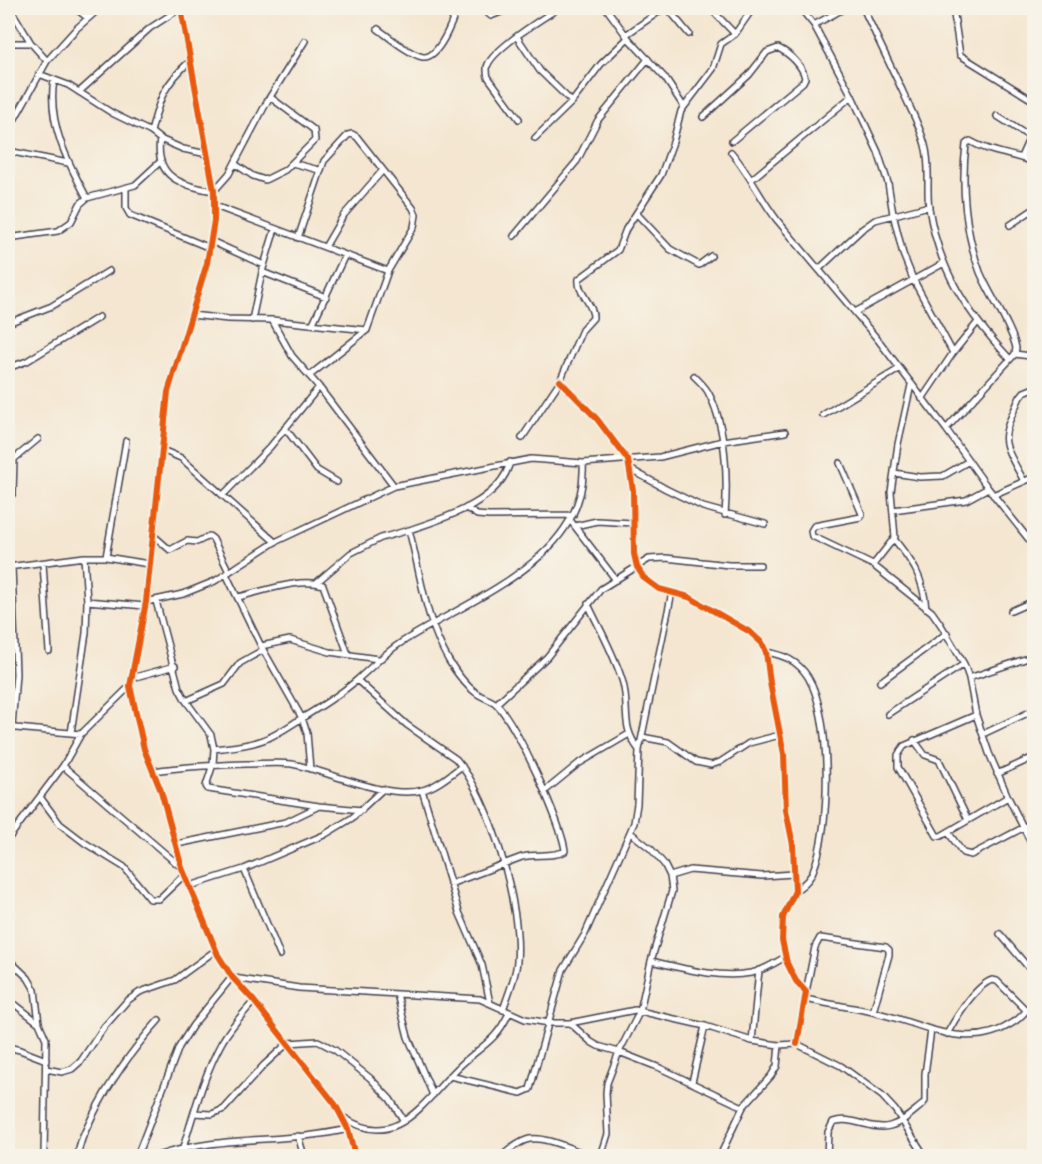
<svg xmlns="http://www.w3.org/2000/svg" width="1042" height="1164" font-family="Cardo,serif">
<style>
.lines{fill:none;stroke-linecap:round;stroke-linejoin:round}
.minor-casing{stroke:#423f51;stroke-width:8}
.minor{stroke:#fff;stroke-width:5}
.cycleway-casing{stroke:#f7f3e8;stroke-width:10}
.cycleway{stroke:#e8590c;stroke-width:6}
</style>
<rect width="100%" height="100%" fill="#f7f3e8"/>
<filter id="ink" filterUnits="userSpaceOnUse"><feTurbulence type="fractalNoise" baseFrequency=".0167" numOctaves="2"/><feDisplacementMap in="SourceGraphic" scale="12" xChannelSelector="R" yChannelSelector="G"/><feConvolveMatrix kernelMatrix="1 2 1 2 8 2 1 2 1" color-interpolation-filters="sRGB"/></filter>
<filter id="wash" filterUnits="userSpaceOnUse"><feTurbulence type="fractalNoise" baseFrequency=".008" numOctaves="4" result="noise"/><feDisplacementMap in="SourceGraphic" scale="24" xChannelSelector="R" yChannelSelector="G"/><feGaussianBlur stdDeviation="1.35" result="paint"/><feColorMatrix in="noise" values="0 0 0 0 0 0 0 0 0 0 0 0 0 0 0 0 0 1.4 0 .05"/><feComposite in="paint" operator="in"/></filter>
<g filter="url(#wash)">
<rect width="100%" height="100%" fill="#f4e6d0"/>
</g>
<g filter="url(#ink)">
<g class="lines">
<g class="minor-casing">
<path id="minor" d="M10,8L31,43L47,61
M75,8L88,18
M181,8L214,191V221L207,263L168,392L146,602L130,686L144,749L161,791L182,868L218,955L232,977L254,1001L335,1104L348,1129L355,1156
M481,8L491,16L511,8
M606,8L628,38L665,78L684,107
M710,8L735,34
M800,8L814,25L852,96L878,152L888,183L893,214L903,254L913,279L953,353L977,323
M863,8C876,35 889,63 902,90C910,108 920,126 925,145C931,166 926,187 929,208C939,271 967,313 1010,359
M953,8L960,55L1034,101
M814,25L845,8
M378,29C389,37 410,55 423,57C439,59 453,20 457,8
M627,34L663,9L669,10L689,34
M517,37L540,71L572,102
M8,43H31
M39,74L68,85L112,113L151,132L160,139L183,149L207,154
M54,80C47,122 67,161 87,198
M79,92L150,28L181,8
M997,116L1030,137
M703,117L749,75L767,52L778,48C789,53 803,66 805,78L803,82L732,141
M519,119L488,77C487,74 487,70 487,67C491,50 543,18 559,8
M8,131L47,61L76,29L100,8
M151,132C160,96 164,85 191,60
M535,138L572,102L601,64L628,38
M160,139C154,178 183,186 214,191L229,174L268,100L305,41
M8,151L68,163
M731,152C749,173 760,198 777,220L879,341L946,429L988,488L1034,546
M1021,157L1034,128
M292,163L319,170
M235,164L253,176L265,180L285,170L315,140L314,130L270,97
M752,179L852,96
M126,188V208L130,215L210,248
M215,206L388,271
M637,214L670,249L699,265L711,256
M1010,225L1034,209
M514,236L577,161L598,120L648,59
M8,238L58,231L71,222L80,204L87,198L135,185L161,161
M298,238L324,161L348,135L352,134L357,137L413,208L416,215L414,227L388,271L367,330L309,376
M211,241L264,265
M325,247L343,216L383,170
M819,269L861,230L875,220L929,206
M262,272L326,297
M855,312L944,263
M191,315L228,319L272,320L292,356L319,387L394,486
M252,320L262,272L275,229
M272,320L367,330
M8,323L52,306L109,271
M313,323L345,255
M1015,354L1030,356L1034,355
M8,368L27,361L99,317
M694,376C699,381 706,387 709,394C726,426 728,479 725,515
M560,381L597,419L628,460L633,490L634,554L637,567L644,578L659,589L689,597L750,632L762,643L766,652L770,683L784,754L786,810L793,845L795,891L783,917L782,940L787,963L796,981L806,992L797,1044
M922,399L953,353
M823,415L899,369
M285,428L317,470L337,482
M946,429L1015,354L1016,348C1012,327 989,294 980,272C965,232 961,186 966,144L970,141C990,153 1013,154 1034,162
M522,438L560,381L582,330L593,318C594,304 577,293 579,279L618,250L626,229L661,175L673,142L681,111L713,69L721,44L735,34L753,8
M162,450L181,458L275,542
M840,463L862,514L861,517L814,526L811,531L812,536L873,565L932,612L941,625L964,664L969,678L976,715L989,753L1008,797L1034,849
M8,464L38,439
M630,469L666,489L703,507L765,524
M894,473L920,477L943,476L969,461
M1024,481C1000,437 1000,442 1020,397L1024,392L1034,388
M223,495L270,447L319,387
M993,495L1034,477
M8,500L13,493L14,459
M466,508L477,515L489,516L573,515
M893,510L966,500L988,488
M570,520L616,580
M575,526L597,521L633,523
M153,535L170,550L187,541L197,542L209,536L213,539L229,572
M894,539C913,563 923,576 926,608
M106,557L126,441
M43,564L49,651
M873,565L895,537L891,492L898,444L911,385
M8,567L84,557H106L149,564
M12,567L16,674L12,727
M226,574L261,646L302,718L307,733L310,769
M316,583L351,553L381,538L409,530
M238,597C261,592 301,577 323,585L348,654
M87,601L145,606
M156,601L179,688L186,701L211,735L214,749L213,764L206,786L208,789L319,806L362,810
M146,602L183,594L215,581L275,542L394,486L531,459L583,463L660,457L723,441L785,432
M588,604C600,630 615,655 623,683C630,710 620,725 639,750
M1011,611L1034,601
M261,646L290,640L330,652L378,659
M766,652C784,655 798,661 808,677C832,717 831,828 813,871C810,880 802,886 795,891
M132,678L175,666
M969,678L1034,656
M357,680L407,725L456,759C491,799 522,908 517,961C516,977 508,994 503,1010
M880,682L947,633
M186,701L224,684L240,663L263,650
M496,704L547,657L601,589L649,559L666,558L729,565H760
M888,714L964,664
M976,715L904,746L898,755V767L937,836H941L1008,797
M8,726L16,728L81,734
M71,733L86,633L87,601L84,557
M983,734L1034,710
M642,737L668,742L696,762L711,765L720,762L749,743L780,735
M914,740L925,755L939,760L968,820
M214,749C230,747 247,746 263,740C277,735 289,726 302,718C322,706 341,694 358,679C372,667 384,654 399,644C466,600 589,560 583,463
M63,766L182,868
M154,771C184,766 215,765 246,764C261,764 277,762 292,764C329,771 387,800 423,790C437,786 450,775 462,766
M997,774L1034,757
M422,790L459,912L482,965L490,1003
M545,791L578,764L629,734
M40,797L60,824L85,843L124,867L150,899H159L185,874
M948,832L963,853L971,855L1034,822
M8,839L63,766L81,734L130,686
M177,844L286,822L317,807
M244,869L280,955
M670,876L690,870L762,876L794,874
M450,884L522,857C536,853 553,858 565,851C563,826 514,718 495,703C489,699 481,697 475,692C464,684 456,672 449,661C425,620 421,575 409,530C445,518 500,502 510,462
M190,886L244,869L324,835L352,818L383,789
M1000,934L1034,974
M8,959L28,978L35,990L39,1023L46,1039L44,1156
M651,961C682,968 719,979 751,973C763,971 775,963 785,957
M234,978L299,988L480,999L525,1019L549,1023H570L635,1010L705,1026L752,1041L779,1045L797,1044L841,1066L882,1096L895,1110L925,1156
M806,992L815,947L820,938L886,947L889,950V955L873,1012
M397,994L408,1037L433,1095
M8,999L39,1023
M805,999C828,1004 851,1007 873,1012C921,1022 967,1054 1014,1022C1022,1017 1027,1009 1034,1003
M570,1023L591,1042L598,1046L619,1052L660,1068L743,1107
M947,1034C955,1019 975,986 992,980L997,981L1026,1010
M752,1041L759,970
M8,1047L20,1050L46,1060
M46,1069L62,1072L72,1069L81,1061L104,1027L127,1001L140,992L175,980L216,950
M450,1076L521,1093L530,1089L563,970L585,934L634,823L637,804L639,750L672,592
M692,1082L705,1026
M194,1113L212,1114L224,1109L264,1065L288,1043L318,1041L335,1050L370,1078L390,1099L404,1121
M343,1117C399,1155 427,1095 463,1063C484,1044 496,1041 509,1013
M298,1136L304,1156
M183,1148C194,1113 204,1074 222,1042C231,1026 243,1014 254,1001
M8,1152L15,1156
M78,1156C79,1142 86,1130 92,1117C110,1081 132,1050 159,1020
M137,1156L179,1047L193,1025L232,977
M157,1156C222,1134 284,1144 348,1129
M502,1156C509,1150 517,1143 526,1140C542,1134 575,1151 591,1156
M601,1156L608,1134L606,1093L607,1083L619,1052L640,1011L651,961L672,891L670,876L664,864L651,849L631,833
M720,1156L743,1107L771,1076L777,1066L779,1045
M827,1156L828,1132L833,1122C852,1115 871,1131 890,1126C902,1123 912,1113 922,1105L925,1101V1074L931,1030"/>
</g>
<use href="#minor" class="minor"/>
<g class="cycleway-casing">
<path id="cycleway" d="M181,8L214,191V221L207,263L168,392L146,602L130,686L144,749L161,791L182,868L218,955L232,977L254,1001L335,1104L348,1129L355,1156
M560,381L597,419L628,460L633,490L634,554L637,567L644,578L659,589L689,597L750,632L762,643L766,652L770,683L784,754L786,810L793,845L795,891L783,917L782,940L787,963L796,981L806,992L797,1044"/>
</g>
<use href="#cycleway" class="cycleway"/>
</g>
</g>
<rect width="1042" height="1164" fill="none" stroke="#f7f3e8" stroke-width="30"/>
</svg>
